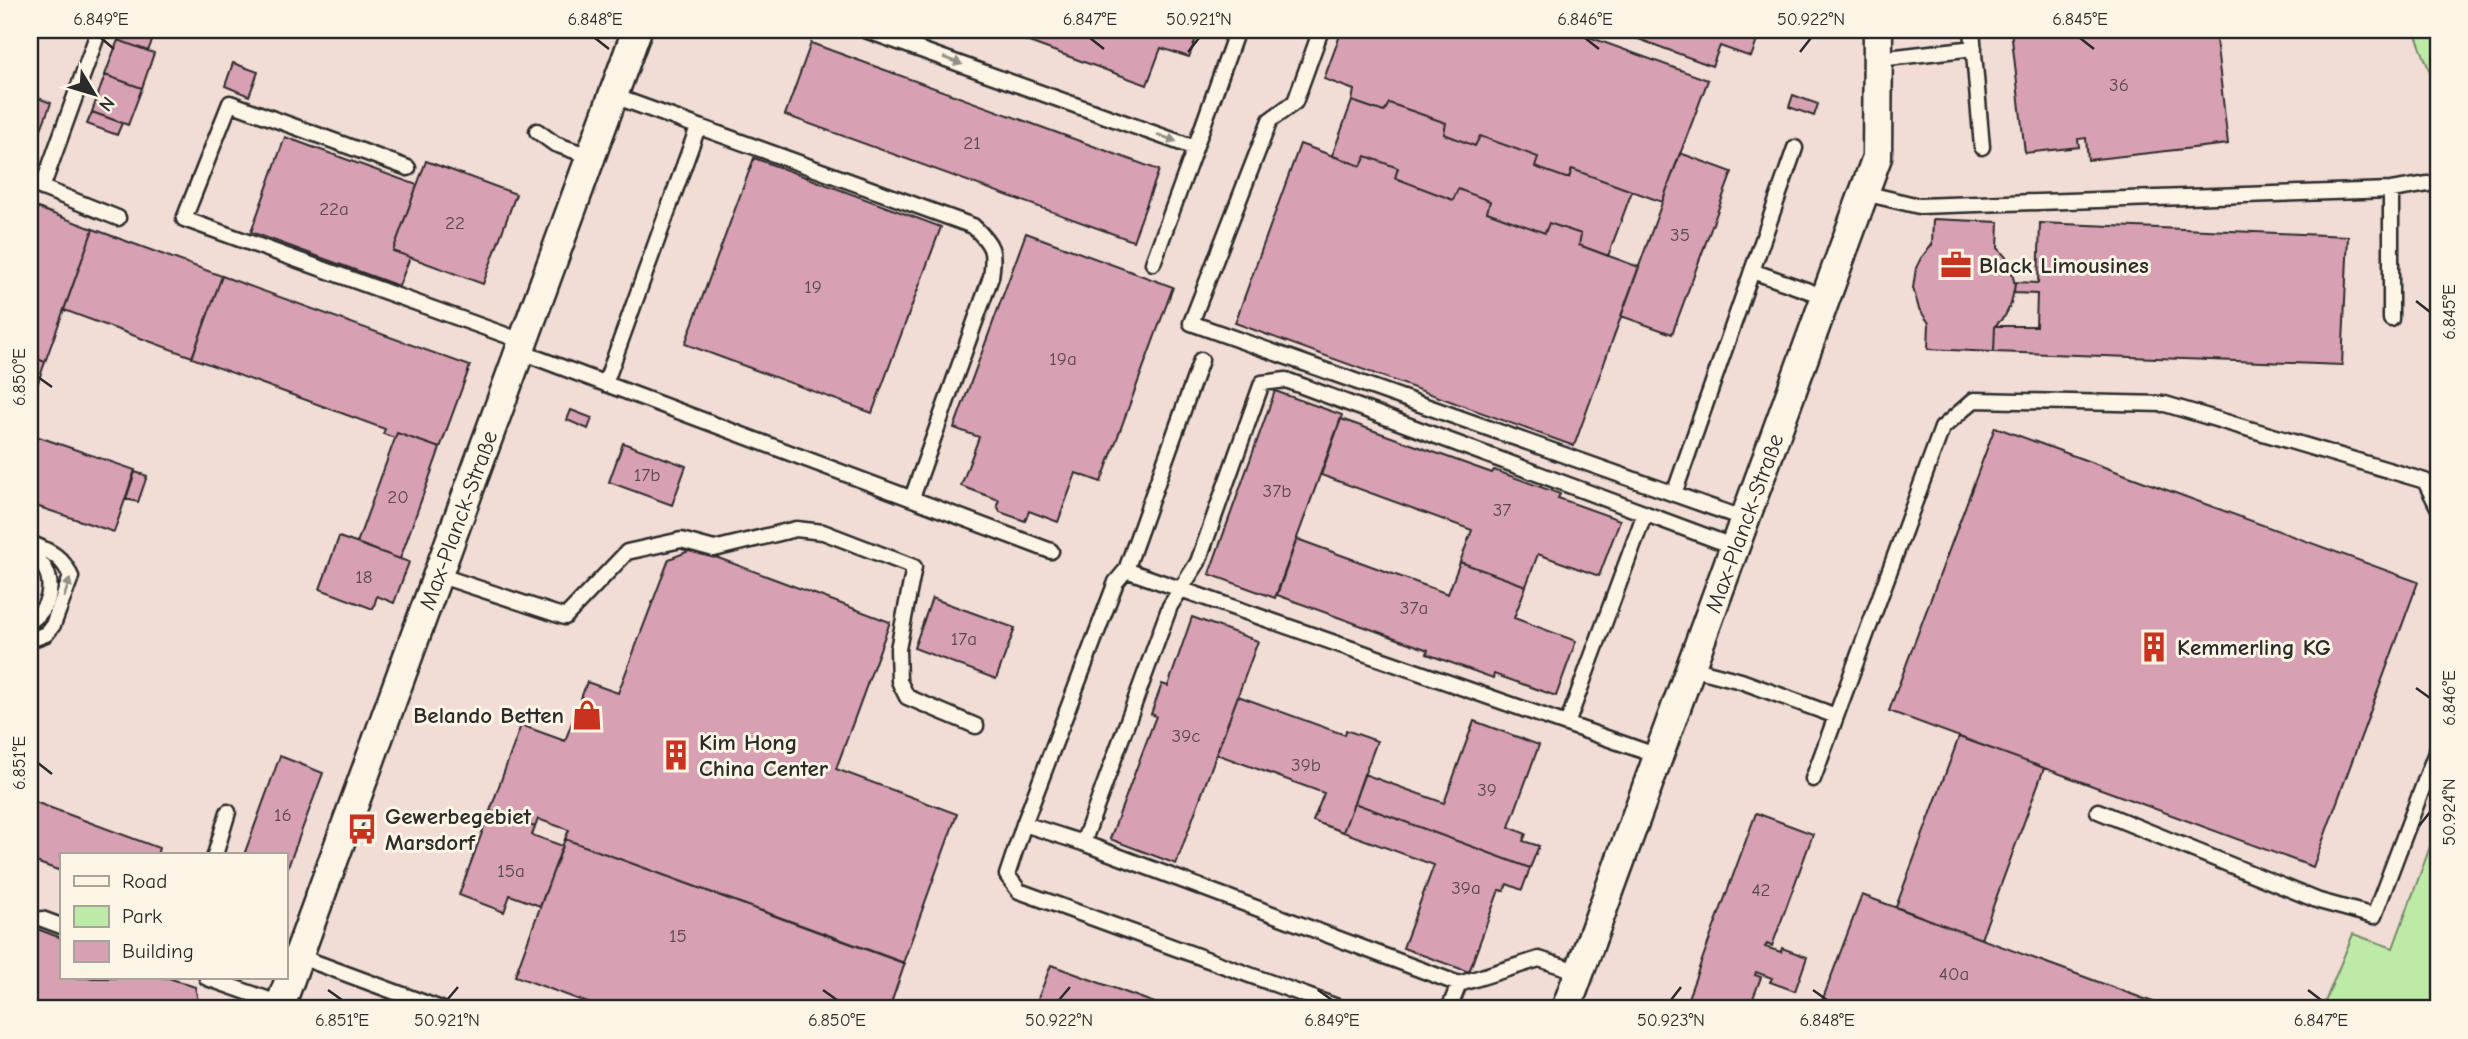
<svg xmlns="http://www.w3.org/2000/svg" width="2468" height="1039" font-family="'Comic Neue',sans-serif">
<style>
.green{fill:#beeaa7;stroke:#748a69;stroke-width:2}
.building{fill:#d8a0b3;stroke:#2b2b2b;stroke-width:2}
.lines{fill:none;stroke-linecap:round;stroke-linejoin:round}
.service-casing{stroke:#2b2b2b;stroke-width:19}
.minor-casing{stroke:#2b2b2b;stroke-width:33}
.service{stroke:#fcf5e5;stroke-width:14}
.minor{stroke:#fcf5e5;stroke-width:28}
.oneway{fill:#949088}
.ticks{fill:none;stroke:#2b2b2b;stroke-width:2.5}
.labels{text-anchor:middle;stroke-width:6;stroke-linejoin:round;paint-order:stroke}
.number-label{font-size:19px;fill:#56484d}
.poi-label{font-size:23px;font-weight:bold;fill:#2b2b2b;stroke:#fcf5e5;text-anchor:start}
.street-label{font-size:23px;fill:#2b2b2b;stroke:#fcf5e5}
.neatline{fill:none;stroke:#2b2b2b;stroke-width:2.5}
.ticks-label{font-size:18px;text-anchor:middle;fill:#2b2b2b}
</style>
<rect width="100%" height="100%" fill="#f1dcd6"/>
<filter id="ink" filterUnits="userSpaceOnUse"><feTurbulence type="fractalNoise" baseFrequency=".0143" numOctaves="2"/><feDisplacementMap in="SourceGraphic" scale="14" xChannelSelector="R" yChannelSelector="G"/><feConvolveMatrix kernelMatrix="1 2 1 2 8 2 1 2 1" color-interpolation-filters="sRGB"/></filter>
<g filter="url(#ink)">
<path class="green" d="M2414,30H2438V93Z
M2438,825V1009H2322L2353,934L2393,948Z"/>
<path class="building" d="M122,30H132L153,38L148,51L118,40Z
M996,30H1199L1189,57L1161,48L1147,85Z
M1342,30H1570L1708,80L1662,202L1572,169L1569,178H1566L1535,167L1538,157L1480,136L1475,146L1444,134L1446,123L1389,103L1384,112L1352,101L1354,90L1324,79Z
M1614,30H1761L1751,57L1720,46L1712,66Z
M2011,30H2215L2228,144L2088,160L2086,138L2078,139L2079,147L2025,153Z
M118,40L154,53L142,88L105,75Z
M811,43L1159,170L1133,241L785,115Z
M233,63L258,72L249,96L225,86Z
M105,75L142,88L128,125L92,112Z
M1793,95L1818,104L1814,116L1789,107Z
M36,97L51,103L41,129L30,125Z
M1352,101L1384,112L1389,103L1446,123L1444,134L1475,146L1480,136L1538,157L1535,167L1566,178H1569L1572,169L1632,191L1608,256L1579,245L1581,234L1549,223L1545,233L1487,212L1490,201L1458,189L1453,200L1395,178L1398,168L1366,156L1361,166L1332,156Z
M92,112L122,123L117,135L87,124Z
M285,137L417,185L393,251L410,257L399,286L251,232Z
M1300,144L1361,166L1366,156L1398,168L1395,178L1453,200L1458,189L1490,201L1487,212L1545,233L1549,223L1581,234L1579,245L1639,267L1574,446L1235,323Z
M1680,153L1732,172L1672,334L1621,316Z
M754,158L941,227L872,413L685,344Z
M426,161L516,194L483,284L393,251Z
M30,205L93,229L45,362L30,356Z
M1933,219L1999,222L1998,248L2009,261L2015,285L2011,304L2005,316L1995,326L1994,352L1928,349L1929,323L1919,309L1913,288L1916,268L1921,258L1932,245Z
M2040,223L2348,236L2342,365L1994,352L1995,326H2036L2037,294L2014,293L2015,282L2038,283Z
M93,229L222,276L192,357L64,310Z
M1026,233L1173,287L1101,482L1076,473L1058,522L1029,511L1025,521L1000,512L997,505L999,500L961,486L979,437L954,428Z
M222,276L470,366L440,448L397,433L395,438L383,434L385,429L192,358Z
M30,356L45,362L30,405Z
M1275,391L1342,415L1275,598L1209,574Z
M571,410L592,418L588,429L567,420Z
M1341,419L1492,473L1494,470L1560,494L1558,498L1620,520L1599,576L1538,554L1526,586L1460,562L1472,530L1321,475Z
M1995,427L2418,582L2313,867L1889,711Z
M397,433L440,448L400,559L357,543Z
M36,436L135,470L114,532L30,504V454Z
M623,443L686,466L672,505L609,482Z
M135,472L147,476L138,502L126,499Z
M339,537L409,562L394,603L377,596L373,609L320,589Z
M1297,539L1448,594L1460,562L1526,586L1514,618L1576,641L1556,696L1494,674L1493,678L1427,654L1428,650L1277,595Z
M694,549L890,622L836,769L957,814L903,963L565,839L569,830L538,819L535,827L490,811L521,725L565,741L587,682L618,693L669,559Z
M932,598L1015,628L996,679L914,648Z
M1192,617L1258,641L1176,864L1110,839L1156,716L1151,714L1162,684L1168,686Z
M1238,696L1345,735L1346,730L1377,741L1343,832L1313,821L1324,793L1216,754Z
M1474,721L1539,745L1509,827L1526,834L1523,841L1539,846L1530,868L1354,803L1364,774L1444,803Z
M1959,737L2044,768L1981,939L1896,907Z
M280,756L323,773L285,875V855H244Z
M35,802L159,848L157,855H61V871L30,860V817Z
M1354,803L1530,868L1522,890L1507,884L1504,891L1499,890L1469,972L1403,948L1434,865L1343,832Z
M490,811L535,827L532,835L563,846L540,906L510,895L504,912L459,895Z
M1756,813L1813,834L1772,946L1767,944L1765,947L1781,952L1782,948L1807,957L1795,991L1770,982L1772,978L1756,972L1755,975L1761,977L1749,1009H1684Z
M565,839L905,963L889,1009H604L515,976Z
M1862,895L2169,1008L2168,1009H1819Z
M32,927L61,938V978H169L195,987L199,1005L198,1009H30V933Z
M1051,965L1171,1009H1034Z"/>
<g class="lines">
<g class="service-casing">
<path id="service" d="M865,30L1195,148L1237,30
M1321,30L1295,102L1270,120L1191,323L1745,519
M1972,30L1982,147
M1879,59L1974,48
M614,96L973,226C993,245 995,250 991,277L912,498
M537,131L555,144L592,157
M408,168L230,103L184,219L525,342
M30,183L118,218
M42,188L99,30
M1864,193L1919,206L2391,190L2428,184
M1153,263L1195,148
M1752,271L1826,297
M2391,319V190
M521,352L1051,551
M1201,360L1126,570L1116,582L1024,824L1083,843L1459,984L1539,959L1580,972
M605,384L698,127
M1674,494L1795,148
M30,543C49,551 63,556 71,577L53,625L46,634L30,640
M30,556C58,567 54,608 30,621
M1126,570L1658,756
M438,575L565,617L627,552L681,540L714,549L796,529L823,532L914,567L898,649L899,681L907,697L976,726
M1691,668L1741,681L1836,716
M1567,724L1645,513
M1813,779L1942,428L1974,400L2165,404L2425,481L2438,507
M2098,811L2319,901L2374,916L2438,747
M1024,824L1007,875L1019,891L1343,1009
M1083,843L1170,606L1198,562L1262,383L1286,380L1735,547
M215,855L228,812
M42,919L61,926
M298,956L441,1009
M207,978L281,1004
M1449,1009L1459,984"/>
</g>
<g class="minor-casing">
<path id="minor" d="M279,1009L637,30
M1566,1009L1877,157L1878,30"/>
</g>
<use href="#service" class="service"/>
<use href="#minor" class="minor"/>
</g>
<defs><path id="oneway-solid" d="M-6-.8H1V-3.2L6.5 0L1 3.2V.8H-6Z" transform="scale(1.75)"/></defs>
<g class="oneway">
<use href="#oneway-solid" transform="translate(953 61) rotate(20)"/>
<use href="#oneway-solid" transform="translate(1167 138) rotate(20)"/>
<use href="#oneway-solid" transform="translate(67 588) rotate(-73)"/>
</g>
</g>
<path class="ticks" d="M101,38L114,49M595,38L609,49M1090,38L1104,49M1585,38L1599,49M2080,38L2094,49M1188,52L1199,38M1800,52L1811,38M2416,301L2430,312M38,377L52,387M2416,688L2430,698M38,763L52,774M2419,826L2430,812M328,990L342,1000M823,990L837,1000M1318,990L1332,1000M1813,990L1827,1000M2308,990L2321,1000M447,1000L458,987M1059,1000L1070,987M1671,1000L1681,987"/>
<defs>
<g id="office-bare" transform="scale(2.415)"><path d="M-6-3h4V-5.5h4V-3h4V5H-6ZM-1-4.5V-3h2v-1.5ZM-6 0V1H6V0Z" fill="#c8321e" stroke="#fcf5e5" stroke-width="2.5" paint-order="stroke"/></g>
<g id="building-bare" transform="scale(2.415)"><path d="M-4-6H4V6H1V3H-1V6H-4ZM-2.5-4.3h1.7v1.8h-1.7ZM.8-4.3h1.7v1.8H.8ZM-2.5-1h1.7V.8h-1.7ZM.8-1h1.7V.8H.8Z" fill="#c8321e" stroke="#fcf5e5" stroke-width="2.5" paint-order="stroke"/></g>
<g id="shop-bare" transform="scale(2.415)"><path d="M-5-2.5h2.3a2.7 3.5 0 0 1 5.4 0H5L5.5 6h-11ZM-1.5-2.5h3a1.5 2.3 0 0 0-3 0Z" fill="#c8321e" stroke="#fcf5e5" stroke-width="2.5" paint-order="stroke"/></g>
<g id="bus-bare" transform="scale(2.415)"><path d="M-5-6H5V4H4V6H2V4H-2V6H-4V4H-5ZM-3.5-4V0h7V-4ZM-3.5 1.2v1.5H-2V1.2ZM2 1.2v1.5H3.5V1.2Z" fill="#c8321e" stroke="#fcf5e5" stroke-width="2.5" paint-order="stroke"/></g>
</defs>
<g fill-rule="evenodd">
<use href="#office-bare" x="1956" y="265"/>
<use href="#building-bare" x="2154" y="647"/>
<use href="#shop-bare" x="587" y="715"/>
<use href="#building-bare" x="676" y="755"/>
<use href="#bus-bare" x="362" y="829"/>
</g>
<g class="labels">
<g class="number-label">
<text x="2119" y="91">36</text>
<text x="972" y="149">21</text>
<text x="334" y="215">22a</text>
<text x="455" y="229">22</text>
<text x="1680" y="241">35</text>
<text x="813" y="293">19</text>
<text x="1063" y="365">19a</text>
<text x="647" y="481">17b</text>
<text x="1277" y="497">37b</text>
<text x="398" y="503">20</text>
<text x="1502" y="516">37</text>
<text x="364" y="583">18</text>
<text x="1414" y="614">37a</text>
<text x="964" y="645">17a</text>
<text x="1186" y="742">39c</text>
<text x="1306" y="771">39b</text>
<text x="1487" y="796">39</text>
<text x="283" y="821">16</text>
<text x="511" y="877">15a</text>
<text x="1466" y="894">39a</text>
<text x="1761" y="896">42</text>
<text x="678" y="942">15</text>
<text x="1954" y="980">40a</text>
</g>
<g class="poi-label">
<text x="1979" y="273">Black Limousines</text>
<text x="2177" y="655">Kemmerling KG</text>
<text x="564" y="723" text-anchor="end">Belando Betten</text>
<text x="699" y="750">Kim Hong<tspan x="699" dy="26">China Center</tspan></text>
<text x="385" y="824">Gewerbegebiet<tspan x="385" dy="26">Marsdorf</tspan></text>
</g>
<g class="street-label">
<text transform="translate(458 520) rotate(-70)" y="8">Max-Planck-Straße</text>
<text transform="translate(1744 523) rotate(-70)" y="8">Max-Planck-Straße</text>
</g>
</g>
<rect width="2468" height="1039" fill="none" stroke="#fcf5e5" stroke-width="77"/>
<rect x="60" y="853" width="228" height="126" fill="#fcf5e5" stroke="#a8a49b" stroke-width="2"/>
<rect x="74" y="876" width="35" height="10" fill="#fcf5e5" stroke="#a8a49b" stroke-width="2"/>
<text x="122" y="888" font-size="21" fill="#2b2b2b">Road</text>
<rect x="74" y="906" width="35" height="21" fill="#beeaa7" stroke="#a8a49b" stroke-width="2"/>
<text x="122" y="923" font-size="21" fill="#2b2b2b">Park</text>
<rect x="74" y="941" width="35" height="21" fill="#d8a0b3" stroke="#a8a49b" stroke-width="2"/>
<text x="122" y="958" font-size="21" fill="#2b2b2b">Building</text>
<g transform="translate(94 94) rotate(128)" stroke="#fcf5e5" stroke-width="5" paint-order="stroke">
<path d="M0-5L12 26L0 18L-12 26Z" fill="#2b2b2b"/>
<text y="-10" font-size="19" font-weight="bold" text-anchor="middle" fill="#2b2b2b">N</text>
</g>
<rect x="38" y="38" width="2392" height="962" class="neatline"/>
<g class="ticks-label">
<text x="101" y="25">6.849°E</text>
<text x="595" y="25">6.848°E</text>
<text x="1090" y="25">6.847°E</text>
<text x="1199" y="25">50.921°N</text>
<text x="1585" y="25">6.846°E</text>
<text x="1811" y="25">50.922°N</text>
<text x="2080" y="25">6.845°E</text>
<text transform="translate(2449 312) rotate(-90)" y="6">6.845°E</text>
<text transform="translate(19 377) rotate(-90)" y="6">6.850°E</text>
<text transform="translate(2449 698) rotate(-90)" y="6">6.846°E</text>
<text transform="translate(19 763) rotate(-90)" y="6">6.851°E</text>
<text transform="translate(2449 812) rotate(-90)" y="6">50.924°N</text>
<text x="342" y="1026">6.851°E</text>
<text x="447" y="1026">50.921°N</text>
<text x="837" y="1026">6.850°E</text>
<text x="1059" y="1026">50.922°N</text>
<text x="1332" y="1026">6.849°E</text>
<text x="1671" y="1026">50.923°N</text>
<text x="1827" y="1026">6.848°E</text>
<text x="2321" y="1026">6.847°E</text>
</g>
</svg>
